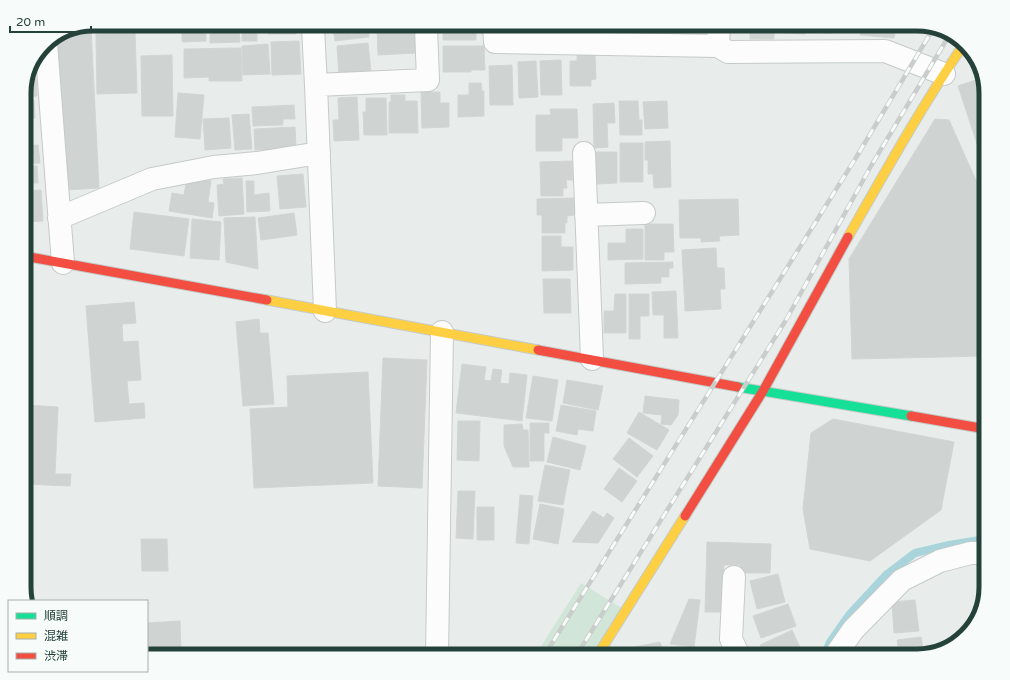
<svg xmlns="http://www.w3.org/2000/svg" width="1010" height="680" font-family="'Varela Round','Noto Sans JP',sans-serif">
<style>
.green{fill:#d1e6d8}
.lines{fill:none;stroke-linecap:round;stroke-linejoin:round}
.stream{stroke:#a9d4db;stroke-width:8}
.building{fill:#cfd4d2;stroke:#d1d6d4}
.street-casing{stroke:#c5cac8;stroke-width:24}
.fast-casing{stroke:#c3cbc8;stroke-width:11}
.slow-casing{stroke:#c3cbc8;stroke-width:11}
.jam-casing{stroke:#c3cbc8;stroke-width:11}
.street{stroke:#fcfcfc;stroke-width:22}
.fast{stroke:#16e098;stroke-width:9}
.slow{stroke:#ffcf43;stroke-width:9}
.jam{stroke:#f24e42;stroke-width:9}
.rail-casing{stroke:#c9cdcc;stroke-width:4.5}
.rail{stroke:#f7fbf9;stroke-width:3;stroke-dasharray:9;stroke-linecap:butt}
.rim{fill:none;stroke:#24423a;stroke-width:5}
</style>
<rect width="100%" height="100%" fill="#e8edeb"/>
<path class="green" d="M581,583L625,610L597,656H535Z"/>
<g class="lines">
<path class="stream" d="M824,656L830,642L849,615L886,575L915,553L949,545L986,539"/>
</g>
<path class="building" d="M837,24H848V32H837Z
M861,24H896L894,38L860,35Z
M730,25H774V39H750V29H730Z
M783,25H806L805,34L783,33Z
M823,25H833L832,33H823Z
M593,26H621V31L593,32Z
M368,27L369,37L335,41L333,28Z
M377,27H415L416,53L378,55Z
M443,27H476V40H443Z
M182,28H206V41L182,42Z
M210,28H239L240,42L210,43Z
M242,28H257V41H242Z
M268,28H296V34H268Z
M67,29H95H91L99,188L66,190L57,35Z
M135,33L137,93L97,94L96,34Z
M299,41L301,74L272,75L271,42Z
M368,43L371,72L339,75L337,46Z
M268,44L270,74L243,75L242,46Z
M443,46H484L485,70H471V72H443Z
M241,48L242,81H209V77L184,78V49Z
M595,54L596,79L591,80V86H570V61H577V55Z
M172,55L173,116H142L141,56Z
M561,60L562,95H541L540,61Z
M536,61L538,97L519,98L518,62Z
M512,65L513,105H490L489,66Z
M982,78L986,93V171L958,86Z
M28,79H36L37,96L24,97V89Z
M469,83H481L482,91H484V116L458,117V95H469Z
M421,92H440V103H449V127L422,128Z
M178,93L204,95L200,139L175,137Z
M391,95H405V101H417L418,133H389V102H391Z
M357,97L359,140L334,141L333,120H339L338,98Z
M366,98H386L387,135H364L363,112H366Z
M24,100H34L35,118L24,119Z
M619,101H638L639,120H642V135H620Z
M667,101L668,128L645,129L643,102Z
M614,103L615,123H607L608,147L594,148L593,104Z
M294,105L295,119H283V125L253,126L252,107Z
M550,109H577L578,138H562V151H536V115H551Z
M249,114L252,149L235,150L232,115Z
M229,118L231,148L205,150L203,119Z
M935,119L949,120L982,194L986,238V356L852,359L849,259Z
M29,122L30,142H24V123Z
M295,127L296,148L255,150L254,129Z
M670,141L671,187L654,188L653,174H648V160H645V142Z
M620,143H643V182H620Z
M38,145L40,163L24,164V146Z
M595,152H617V183L596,184Z
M572,161L573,180H566L567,188H563V196H541L540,162Z
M24,166H37L38,183H24Z
M303,174L306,207L280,209L277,176Z
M187,177L211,181L208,202L214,203L212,218L169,211L172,193L184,195Z
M242,178L244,214L219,216L217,185L224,184L223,179Z
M246,181H254V195L269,193L270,211L247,212Z
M41,190L43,221L24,222V191Z
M574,198V215L567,216V223H565V233H542V215H537V199Z
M738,199L739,235L719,236L720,241L701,242V238H680L679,200Z
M134,212L189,219L184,256L130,249Z
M294,213L297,235L261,240L258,218Z
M255,217L258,269L226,262L224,218Z
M192,219L221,222L219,260L190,258Z
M645,224H673L674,252H664V260H645Z
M626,229H643V259L608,260V243H626Z
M542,236H561V247H573V270L542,271Z
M716,248L717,268H724L725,289H720L721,309L685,311L682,250Z
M673,262V268H669V277H661V283L625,284V263Z
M543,279H570L571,313H544Z
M676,291L678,338H664V315H653L652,292Z
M615,294H626V333H604V311H614Z
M629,294H649V316H640V339H629Z
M134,302L136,323L122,324L123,342L138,341L141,380L127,381L129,404L144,403L145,418L95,422L86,306Z
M259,319L260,333H268L274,404L243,406L236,322Z
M383,358L427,360L422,488L378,486Z
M462,364L486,367L484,380L491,381L493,369L502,370L500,383L509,384L510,373L527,375L522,421L456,413Z
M368,372L373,483L254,488L250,409L288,407L287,376Z
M533,376L558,380L552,421L526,418Z
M567,380L603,386L598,410L563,403Z
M645,396L679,400L678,415L671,425L661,424L662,415L643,413Z
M24,405L58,407L55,474H71L70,486L24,484Z
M561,405L596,411L593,431L578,429L577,435L556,431Z
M639,412L669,430L657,450L627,433Z
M833,419L954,442L941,510L870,561L810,549L803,509L811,433Z
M458,421H480L479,461L457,460Z
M530,423H549V433H544V461H530Z
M522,424L523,430H528L529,467H513L504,446V425Z
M553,437L586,446L580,470L547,462Z
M629,438L653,456L637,477L613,459Z
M545,465L570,470L563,505L538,501Z
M619,468L637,481L622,502L604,489Z
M458,491H475L473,539L456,538Z
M520,495L533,496L529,544L516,543Z
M540,504L564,509L558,544L533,539Z
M477,507H494V540H477Z
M593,511L604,518L607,513L614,518L598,543L572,542Z
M141,539H167L168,571H142Z
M707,542L771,544L770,573H739L740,565H724L722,612H705Z
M778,574L785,602L757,609L750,581Z
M689,599L700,600L694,647L670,644Z
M915,600L919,631L894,633L892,602Z
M788,604L796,626L761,638L753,616Z
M180,621L181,649L221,648V656H165V653L147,654V623Z
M792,630L804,656H765L760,645Z
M921,637L924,655L917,656H900L897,640Z
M660,642L665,656H604L605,653Z
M701,650L703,656H687Z"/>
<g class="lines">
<g class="street-casing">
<path id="street" d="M494,27L495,42L718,46L719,25
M313,28L316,85
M46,43L63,263
M718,46L728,52L885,51L944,74
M584,153L592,359
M586,215L644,213
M59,218L152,179L214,167L257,163L319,153
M325,311L316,85L428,80L426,27
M734,577L731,639L739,656
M437,656L442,332
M836,656L837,653L853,630L902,580L940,561L971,553H986"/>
</g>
<g class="fast-casing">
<path id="fast" d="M738,387L911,416"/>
</g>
<g class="slow-casing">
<path id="slow" d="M848,237C885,172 922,106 964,44
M267,300L538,350
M597,656L685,516"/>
</g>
<g class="jam-casing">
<path id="jam" d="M24,256L267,300
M538,350L738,387
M911,416L986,429
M685,516L763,391L848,237"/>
</g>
<use href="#street" class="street"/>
<use href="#fast" class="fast"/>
<use href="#slow" class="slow"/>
<use href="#jam" class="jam"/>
<g class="rail-casing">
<path id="rail" d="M544,656L857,156L933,29
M576,656L786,320L871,166L950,34"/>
</g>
<use href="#rail" class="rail"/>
</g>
<path d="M0 0H1010V680H0ZM93 31H917A62 62 0 0 1 979 93V587A62 62 0 0 1 917 649H93A62 62 0 0 1 31 587V93A62 62 0 0 1 93 31Z" fill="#f7fbf9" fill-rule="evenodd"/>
<path class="rim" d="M93 31H917A62 62 0 0 1 979 93V587A62 62 0 0 1 917 649H93A62 62 0 0 1 31 587V93A62 62 0 0 1 93 31Z"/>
<rect x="8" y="600" width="140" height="72" fill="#f7fbf9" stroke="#a3b1ad"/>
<rect x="16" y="613" width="20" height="6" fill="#16e098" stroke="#a3b1ad"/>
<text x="44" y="620" font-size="12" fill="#24423a">順調</text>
<rect x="16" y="633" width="20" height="6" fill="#ffcf43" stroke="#a3b1ad"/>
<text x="44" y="640" font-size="12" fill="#24423a">混雑</text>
<rect x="16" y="653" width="20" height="6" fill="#f24e42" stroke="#a3b1ad"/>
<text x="44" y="660" font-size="12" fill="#24423a">渋滞</text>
<path d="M10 26v6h81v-6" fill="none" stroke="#24423a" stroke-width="2"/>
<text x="16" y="26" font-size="12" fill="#24423a" stroke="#f7fbf9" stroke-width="3" paint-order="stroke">20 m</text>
</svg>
